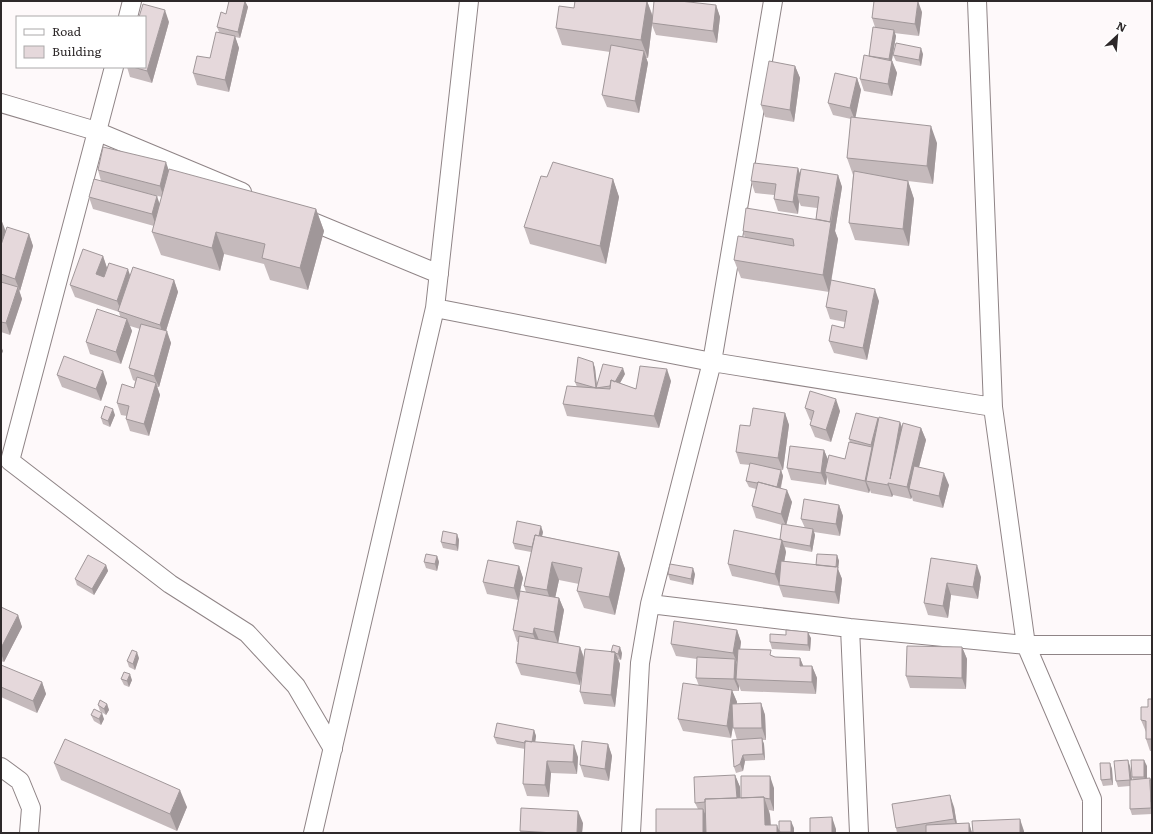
<svg xmlns="http://www.w3.org/2000/svg" width="1153" height="834" font-family="Literata,serif">
<style>
.lines{fill:none;stroke-linecap:round;stroke-linejoin:round}
.minor-casing{stroke:#8f8486;stroke-width:20}
.minor{stroke:#fff;stroke-width:18}
.wall{fill:#c5babc;fill-rule:evenodd}
.shaded-wall{fill:#a09799}
.building{fill:#e5d8db;stroke:#a09799}
</style>
<rect width="100%" height="100%" fill="#fef9fa"/>
<g class="lines">
<g class="minor-casing">
<path id="minor" d="M977,1L993,407L1026,645L1092,799V833
M128,17L132,1
M114,67L10,461L170,584L247,633L296,686L333,749
M1,103L96,131L242,192
M301,217L439,274
M435,308L712,362L993,407
M650,604L850,628L1026,645H1152
M850,628L859,833
M1,767L20,781L31,808L29,833
M313,833L435,308L469,1
M631,833L640,663L650,604L712,362L773,1"/>
</g>
<use href="#minor" class="minor"/>
</g>
<path class="wall" d="M245,1L248,7L240,38L235,37L239,48L229,92L197,85L193,73L210,58L219,32L217,27L226,14Z
M575,1H647L653,16L716,5L720,17L717,43L656,35L652,25L648,58H646L648,63L639,113L607,107L602,95L610,52L562,45L556,28L574,8Z
M922,12L919,36L894,33L896,36L892,60L897,73L892,96L864,91L860,79L869,56L875,27L872,18Z
M169,22L152,83L130,77L127,67H145Z
M923,54L921,66L896,61L893,55Z
M795,66L800,78L794,122L765,117L761,105Z
M857,78L861,90L855,117L937,143L933,184L908,181L914,199L909,246L855,240L849,223L853,175L847,158L851,119L833,115L828,103Z
M798,168L800,174L838,175L842,187L835,231L838,239L831,283L879,301L867,360L834,353L829,341L844,328L845,322L830,319L826,307L829,292L741,278L734,260L745,238L743,231L816,219L817,208L801,206L799,202L798,214L778,211L774,199V195L755,193L751,181Z
M98,170H169L316,209L324,231L308,290L270,280L264,264L224,254L220,271L161,255L152,232L154,226L93,209L89,197L101,181ZM146,193L162,197L160,204Z
M613,179L619,197L606,264L530,244L524,227Z
M1,219L5,231L29,234L33,246L20,291L19,290L22,299L10,335L1,332Z
M103,256L107,268L130,275L174,280L178,292L166,331L171,343L159,387H157L160,395L149,436L130,431L126,419L127,416L121,415L117,403L134,388L135,381L133,380L129,368L140,329L130,326L132,331L121,364L90,354L86,342L120,316L119,312L75,297L70,285Z
M593,362L595,368L597,384L625,374L620,383L636,389L671,381L659,428L567,416L563,404L577,387L575,382Z
M57,375L107,383L101,401L62,387Z
M805,408L840,411L831,442L815,437L810,425L812,420H810Z
M785,413L789,425L783,470H781L783,476L781,488L792,502L786,525L805,528L801,519L839,505L843,516L840,536L814,532L815,535L812,552L785,547L786,552L784,561L816,565L837,555L839,561L838,569L842,579L839,604L783,597L779,586L732,576L728,564L780,539L782,525L756,518L752,506L756,489L749,487L746,481L750,465L740,464L736,452L750,426Z
M115,415L110,427L103,424L101,418Z
M878,418V420L900,422L902,427L921,428L926,440L919,467L949,485L943,508L913,501L912,497L911,499L893,495L892,497L871,493L870,490L869,493L829,484L827,477L826,485L791,480L787,468L824,450L828,460L845,459L850,442L849,439Z
M543,532L542,536L619,552L625,569L615,615L584,608L577,591L579,584L559,580L555,597L559,598L564,610L558,643L580,647L584,657L622,653L621,660L618,659L620,664L615,707L584,704L580,692L582,673L580,685L521,675L516,663L518,642H517L513,630L518,600L487,594L483,582L519,566L523,578L520,591L526,592L524,586L531,552L515,549L513,543Z
M457,534L459,540L458,551L443,548L441,542Z
M437,556L439,562L437,571L426,568L424,562Z
M931,558L981,577L978,599L951,595L948,618L928,615L924,603Z
M106,565L108,571L94,595L77,585L75,579Z
M668,574H695L693,585L670,580Z
M1,607L18,615L22,627L4,662L1,661Z
M737,630L741,642L740,649L773,656L775,657L800,658L803,666H812L817,678L816,694L741,691L739,686V691H732L737,702L736,704L761,703L765,715L766,740H762L764,744L765,760L745,761L743,771L736,773L734,767L737,740L733,726L731,738L683,731L678,719L699,686L696,678L697,659L676,656L671,644Z
M786,635L811,638L810,651L772,649L770,642Z
M962,647L967,659L966,689L910,688L906,676Z
M139,658L135,670L129,667L127,661Z
M1,666L42,682L46,694L37,713L1,697Z
M121,679L132,680L129,687L124,685Z
M1152,699V751H1150L1146,739V732L1141,720Z
M107,704L109,710L106,715L100,711L98,705Z
M91,715L104,719L101,725L94,721Z
M534,730L536,736L535,742L578,757L577,774L551,773L549,797L527,796L523,784L525,749L497,744L494,737Z
M608,744L612,756L609,781L584,777L580,765Z
M54,763L187,807L177,831L61,780Z
M1110,763L1112,769L1113,785L1103,786L1101,780Z
M1130,766L1132,780H1133L1132,777L1147,766V779L1150,780H1152V814L1132,815L1130,809V786L1118,787L1116,781Z
M735,775L740,787V798L774,788V811L769,810L770,815L771,825L779,830L794,828V833H656L698,809L695,803Z
M954,807L957,824L969,823L972,833H897L896,828Z
M583,823L582,833H521L520,831Z"/>
<path class="shaded-wall" d="M245,1L248,7L240,38L238,32Z
M647,1L653,18L652,23V25L648,58L641,40Z
M918,1L922,12L919,36L915,24Z
M716,5L720,17L717,43L713,31Z
M165,10L169,22L152,83L147,71Z
M894,30L896,36L891,65L889,59Z
M235,36L239,48L229,92L225,80Z
M921,48L923,54L921,66L919,60Z
M644,51L648,63L639,113L635,101Z
M892,61L897,73L892,96L888,84Z
M795,66L800,78L794,122L790,110Z
M857,78L861,90L855,120L850,108Z
M931,126L937,143L933,184L927,166Z
M166,162L170,174L164,198L160,186Z
M798,168L802,180L797,194L799,202L798,214L793,202Z
M838,175L842,187L835,231L838,239L829,293L823,275Z
M613,179L619,197L606,264L600,246Z
M908,181L914,199L909,246L903,229Z
M157,196L161,208L156,226L152,214Z
M316,209L324,231L308,290L300,268Z
M1,219L8,237L1,257Z
M216,232L224,254L220,271L212,248Z
M29,234L33,246L20,291L15,279Z
M103,256L107,268L101,286L96,274Z
M128,269L132,281L122,313L117,301Z
M174,280L178,292L164,337L160,325Z
M18,287L22,299L10,335L6,323Z
M875,289L879,301L867,360L863,348Z
M127,319L132,331L121,364L116,352Z
M167,331L171,343L159,387L154,376Z
M1,346L3,351L1,356Z
M593,362L595,368L597,388H596L598,394L596,388Z
M623,368L625,374L615,392L613,386Z
M667,369L671,381L659,428L654,416Z
M103,371L107,383L101,401L96,389Z
M156,383L160,395L149,436L144,424Z
M836,399L840,411L831,442L826,430Z
M113,409L115,415L110,427L108,421Z
M785,413L789,425L783,470L778,458Z
M878,418L882,430L875,457L871,445Z
M900,422L904,434L890,479Z
M921,428L926,440L913,490L909,489L912,497L911,499L907,487Z
M872,447L876,459L866,481L870,490L869,493L865,481Z
M824,450L829,462L825,472L827,477L826,485L821,473Z
M781,470L783,476L779,494L777,488Z
M944,473L949,485L943,508L939,496Z
M888,483L893,495L892,497L888,485Z
M787,490L792,502L786,526L781,514Z
M839,505L843,516L840,536L836,524Z
M541,526L543,532L538,554L536,548Z
M813,529L815,535L812,552L810,546Z
M457,534L459,540L458,551L456,545Z
M782,540L786,552L780,586L775,574Z
M619,552L625,569L615,615L609,597Z
M837,555L839,561L838,569L842,579L839,604L835,592Z
M437,556L439,562L437,571L435,564Z
M552,562L559,580L553,608L547,590Z
M106,565L108,571L94,595L92,589Z
M977,565L981,577L978,599L973,587Z
M519,566L523,578L518,600L514,588Z
M693,568L695,574L693,585L691,579Z
M947,583L951,595L948,618L943,606Z
M559,598L564,610L558,644L554,632Z
M18,615L22,627L4,662L1,653V648Z
M534,628L539,640L538,646L533,634Z
M737,630L741,642L738,665L733,653Z
M808,632L811,638L810,651L808,645Z
M580,647L584,659L580,685L576,673Z
M620,647L622,653L621,660L618,654Z
M962,647L967,659L966,689L962,678Z
M137,652L139,658L135,670L133,664Z
M615,652L620,664L615,707L611,695Z
M800,658L805,670L800,666Z
M735,659L739,671L736,679L739,686V691L734,679Z
M812,666L817,678L816,694L812,682Z
M130,674L132,680L129,687L127,681Z
M42,682L46,694L37,713L33,701Z
M732,690L737,702L731,738L727,726Z
M761,703L765,715L766,740L762,728Z
M107,704L109,710L106,715L104,709Z
M102,713L104,719L101,725L99,719Z
M534,730L536,736L534,750L532,744Z
M762,738L764,744L765,760L763,754Z
M608,744L612,756L609,781L605,769Z
M574,745L578,757L577,774L573,762Z
M743,755L745,761L743,771L740,764Z
M1128,760L1130,766L1133,786L1130,780Z
M1144,760L1147,766V783L1144,777Z
M547,761L551,773L549,797L545,785Z
M1110,763L1112,769L1113,785L1111,779Z
M735,775L740,787L741,812L737,800Z
M770,776L774,788V811L770,799Z
M1150,778L1152,784L1151,802L1152,804V812L1151,808Z
M180,790L187,807L177,831L170,814Z
M950,795L954,807L958,831L954,819Z
M764,797L770,815L771,833L765,825Z
M703,809L708,821V833H703Z
M578,811L583,823L582,833H577Z
M832,817L836,829V833H832Z
M1020,819L1024,831V833H1020Z
M791,821L794,828V833H792L791,832Z
M969,823L972,833H969Z
M777,825L780,833H777Z"/>
<path class="building" d="M229,1H245L238,32L217,27L221,12L226,14Z
M575,1H647L641,40L556,28L559,6L574,8Z
M654,1H680L716,5L713,31L652,23Z
M874,1H918L915,24L872,18Z
M143,4L165,10L147,71L133,67H145V17H139Z
M873,27L894,30L889,59L869,56Z
M216,32L235,36L225,80L193,73L197,56L210,58Z
M896,43L921,48L919,60L893,55Z
M611,45L644,51L635,101L602,95Z
M864,55L892,61L888,84L860,79Z
M769,61L795,66L790,110L761,105Z
M835,73L857,78L850,108L828,103Z
M851,117L931,126L927,166L847,158Z
M103,147L166,162L160,186L98,170Z
M553,162L613,179L600,246L524,227L541,176L547,177Z
M754,163L798,168L793,202L774,199L776,184L751,181Z
M169,169L316,209L300,268L262,258L265,244L216,232L212,248L152,232Z
M801,169L838,175L830,222L816,219L819,197L797,194Z
M854,171L908,181L903,229L849,223Z
M94,179L157,196L152,214L89,197Z
M746,208L831,222L823,275L734,260L738,236L794,246L793,239L743,231Z
M7,227L29,234L15,279L1,274V245Z
M83,249L103,256L96,274L104,277L109,263L128,269L117,301L70,285Z
M133,267L174,280L160,325L118,311Z
M831,280L875,289L863,348L829,341L832,325L844,328L847,311L826,307Z
M1,282L18,287L6,323L1,322Z
M97,309L127,319L116,352L86,342Z
M141,324L167,331L154,376L129,368Z
M64,356L103,371L96,389L57,375Z
M578,357L593,362L596,388L575,382Z
M603,364L623,368L615,382L611,380L610,386L596,388Z
M640,366L667,369L654,416L563,404L567,386L610,389L611,380L636,389Z
M137,377L156,383L144,424L126,419L129,406L117,403L122,384L134,388Z
M810,391L836,399L826,430L810,425L814,411L805,408Z
M105,406L113,409L108,421L101,418Z
M753,408L785,413L778,458L736,452L740,425L750,426Z
M856,413L878,418L871,445L849,439Z
M879,417L900,422L890,479L903,423L921,428L907,487L888,483V485L866,481Z
M849,442L872,447L865,481L825,472L829,455L845,459Z
M790,446L824,450L821,473L787,468Z
M750,463L781,470L777,487L758,482L757,483L746,481Z
M914,466L944,473L939,496L909,489Z
M758,482L787,490L781,514L752,506Z
M804,499L839,505L836,524L801,519Z
M517,521L541,526L539,536L535,535L532,547L513,543Z
M782,524L813,529L810,546L782,541V540L780,539Z
M734,530L782,540L775,574L728,564Z
M443,531L457,534L456,545L441,542Z
M535,535L619,552L609,597L577,591L582,568L552,562L547,590L524,586Z
M426,554L437,556L435,564L424,562Z
M817,554L837,555L836,567L816,565Z
M88,555L106,565L92,589L75,579Z
M931,558L977,565L973,587L947,583L943,606L924,603Z
M488,560L519,566L514,588L483,582Z
M781,561L838,567L835,592L779,585Z
M670,564L693,568L691,579L668,574Z
M520,591L559,598L554,632L534,628L533,634L513,630Z
M1,607L18,615L1,648Z
M674,621L737,630L733,653L671,644Z
M786,630L808,632V645L770,642V634L786,635Z
M519,636L580,647L576,673L516,663Z
M613,645L620,647L618,654L615,653V652H611Z
M907,646L962,647V678L906,676Z
M585,649L615,652L611,695L580,692Z
M738,649L771,650L770,655L775,657L800,658V666H812V682L736,679Z
M132,650L137,652L133,664L127,661Z
M697,657L735,659L734,679L696,678Z
M1,666V665L42,682L33,701L1,687Z
M124,672L130,674L127,681L121,679Z
M683,683L732,690L727,726L678,719Z
M1148,699H1152V739H1146V721L1141,720V707H1148Z
M100,700L107,704L104,709L98,705Z
M761,703L762,728H733L732,704Z
M94,709L102,713L99,719L91,715Z
M497,723L534,730L532,742L525,741V743L494,737Z
M762,738L763,754L743,755L740,764L734,767L732,740Z
M65,739L180,790L170,814L54,763Z
M525,741L574,745L573,762L547,761L545,785L523,784Z
M582,741L608,744L605,769L580,765Z
M1128,760L1130,780L1116,781L1114,761Z
M1131,760H1144V777H1132Z
M1100,763H1110L1111,779L1101,780Z
M735,775L737,798L705,799V802L695,803L694,777Z
M741,776H770V799L764,798V797L741,798Z
M1150,778L1151,808L1130,809V780Z
M1150,780H1152V802H1151Z
M950,795L954,819L896,828L892,804Z
M764,797L765,825H777V833H706L705,799Z
M521,808L578,811L577,833H555L520,831Z
M656,809H703V833H656Z
M832,817V833H810V818Z
M1020,819V833H973L972,821Z
M779,821H791V832H780L779,830Z
M969,823V833H926V825Z"/>
<rect width="1153" height="834" fill="none" stroke="#2e292a" stroke-width="4"/>
<rect x="16" y="16" width="130" height="52" fill="#ffffff" stroke="#aba9aa"/>
<rect x="24" y="29" width="20" height="6" fill="#ffffff" stroke="#aba9aa"/>
<text x="52" y="36" font-size="12" fill="#2e292a">Road</text>
<rect x="24" y="46" width="20" height="12" fill="#e5d8db" stroke="#aba9aa"/>
<text x="52" y="56" font-size="12" fill="#2e292a">Building</text>
<g transform="translate(1117 36) rotate(26)" stroke="#ffffff" stroke-width="3" paint-order="stroke">
<path d="M0-3L7 15L0 10L-7 15Z" fill="#2e292a"/>
<text y="-6" font-size="11" font-weight="bold" text-anchor="middle" fill="#2e292a">N</text>
</g>
</svg>
